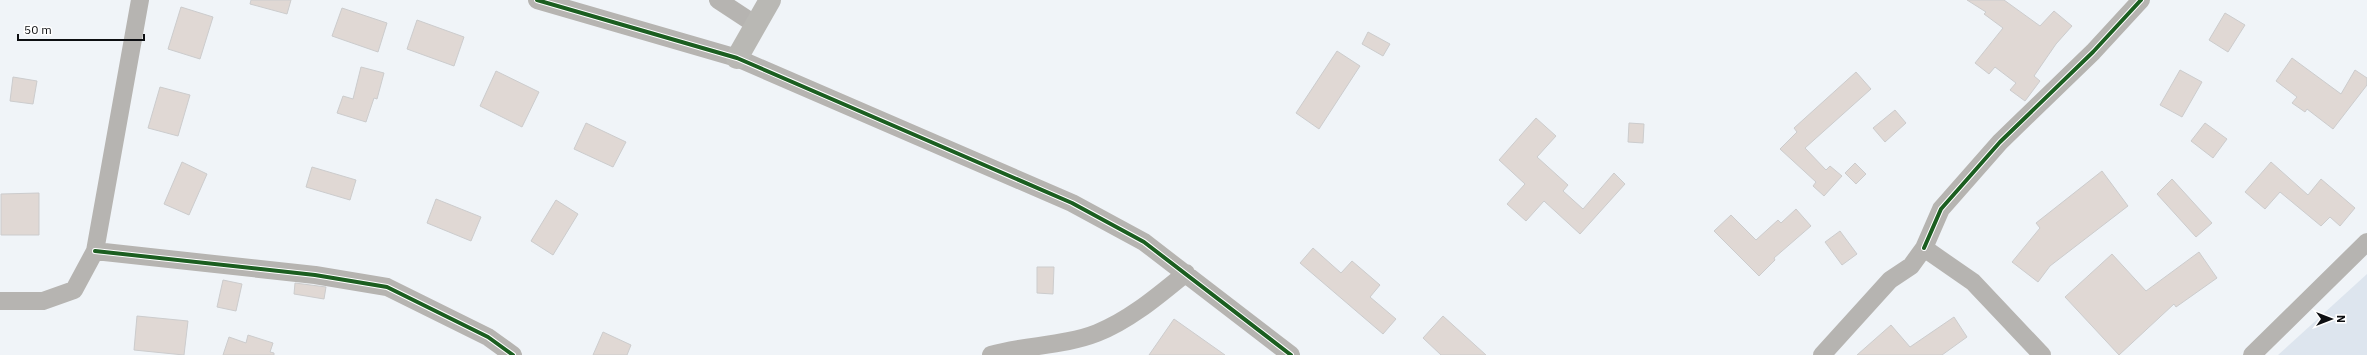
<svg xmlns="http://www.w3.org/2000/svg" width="2367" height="355" font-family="'IBM Plex Sans',sans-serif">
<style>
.built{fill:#dde5ee}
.building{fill:#e0d8d4;stroke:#cccccd}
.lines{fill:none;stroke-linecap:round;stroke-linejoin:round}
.minor{stroke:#b6b4b1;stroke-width:18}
.major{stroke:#b9b8b4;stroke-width:22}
.cycleway-casing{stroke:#fff;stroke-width:6}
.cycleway{stroke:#1b5e20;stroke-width:4}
</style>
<rect width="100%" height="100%" fill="#f0f4f8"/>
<path class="built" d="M2367,274V355H2278Z"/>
<path class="building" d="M251,0H291L287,14L250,4Z
M1967,0H2004L2040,26L2054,11L2072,26L2056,44L2034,76L2040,81L2025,101L2010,90L2016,83L1995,67L1989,74L1975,63L2003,28L1984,14L1986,12Z
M181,7L213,17L200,59L168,49Z
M342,8L387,23L378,52L332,36Z
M2225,13L2245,25L2228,52L2209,40Z
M417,20L464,37L454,66L407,49Z
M1368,32L1390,44L1383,56L1362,44Z
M1337,51L1360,66L1319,129L1296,113Z
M2292,58L2341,94L2355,70L2367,78V85L2333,129L2307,109L2305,112L2292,103L2297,97L2276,81Z
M361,67L384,73L377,99L374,98L366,122L337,113L343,96L353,99Z
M2180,70L2202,82L2182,117L2160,105Z
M496,71L539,92L522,127L480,106Z
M1856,72L1871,89L1805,148L1826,170L1830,166L1842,176L1824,196L1813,186L1816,182L1780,149L1797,132L1794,128Z
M13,77L37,81L33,104L10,101Z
M160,87L190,95L178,136L148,128Z
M1895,110L1906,123L1885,142L1873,128Z
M1536,118L1556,136L1537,157L1568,185L1563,191L1583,209L1614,173L1625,184L1580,234L1544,201L1526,221L1507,204L1525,184L1499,160Z
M586,123L626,142L613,167L574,149Z
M1629,123L1644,124L1643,143L1628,142Z
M2205,123L2227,139L2213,158L2191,141Z
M182,162L207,174L189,215L164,204Z
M2271,162L2308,195L2321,179L2355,208L2340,226L2330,217L2321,226L2280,192L2265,209L2245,192Z
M1855,163L1866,174L1856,184L1845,173Z
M312,167L356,180L350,200L306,187Z
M2102,171L2128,206L2050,266L2038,282L2012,262L2040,228L2036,223Z
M2172,179L2212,223L2196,237L2157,194Z
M39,193V235H1V194Z
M436,199L481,217L471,241L427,223Z
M556,200L578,214L553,255L531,241Z
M1796,209L1811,226L1774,258L1775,260L1759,276L1714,231L1731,215L1756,240L1778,220L1781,223Z
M1840,231L1857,254L1842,265L1825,242Z
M1313,248L1341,273L1352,261L1380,285L1370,297L1396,319L1383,334L1300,263Z
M2199,252L2217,278L2176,307L2174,304L2119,355L2065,297L2112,254L2146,291Z
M1037,267H1054L1053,294L1037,293Z
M223,280L242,284L236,311L217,307Z
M295,283L326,287L324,299L294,294Z
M137,316L188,321L184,355L134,350Z
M1443,316L1486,355H1441L1423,338Z
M1954,317L1967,337L1942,355H1857L1891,325L1910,347Z
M1174,319L1225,355H1149Z
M603,332L631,345L627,355H593Z
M248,335L273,343L270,352L274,353V355H223L229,337L246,343Z"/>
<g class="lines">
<path class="minor" d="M537,0L737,58L1072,203L1144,242L1291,355
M718,0L756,25
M1924,248L1941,209L2000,142L2093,52L2141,0
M95,251L315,275L387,287L488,337L513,355
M0,301H43L74,290L95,251L140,0
M991,355C1025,345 1064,346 1097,333C1130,320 1159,295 1186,273
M1822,355L1890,280L1911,266L1924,248L1973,282L2042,355
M2252,355L2367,242"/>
<path class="major" d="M737,58L770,0"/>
<g class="cycleway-casing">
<path id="cycleway" d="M537,0L737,58L1072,203L1144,242L1291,355
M1924,248L1941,209L2000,142L2093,52L2141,0
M95,251L315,275L387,287L488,337L513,355"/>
</g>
<use href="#cycleway" class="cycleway"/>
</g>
<g transform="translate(2331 319) rotate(90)" stroke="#ffffff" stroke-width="3" paint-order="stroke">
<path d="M0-3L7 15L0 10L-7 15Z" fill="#0d0f12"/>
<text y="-6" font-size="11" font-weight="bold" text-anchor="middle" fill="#0d0f12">N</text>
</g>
<path d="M18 34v6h126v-6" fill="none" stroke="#0d0f12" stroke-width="2"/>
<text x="24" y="34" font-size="12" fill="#0d0f12" stroke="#ffffff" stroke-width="3" paint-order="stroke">50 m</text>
</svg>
